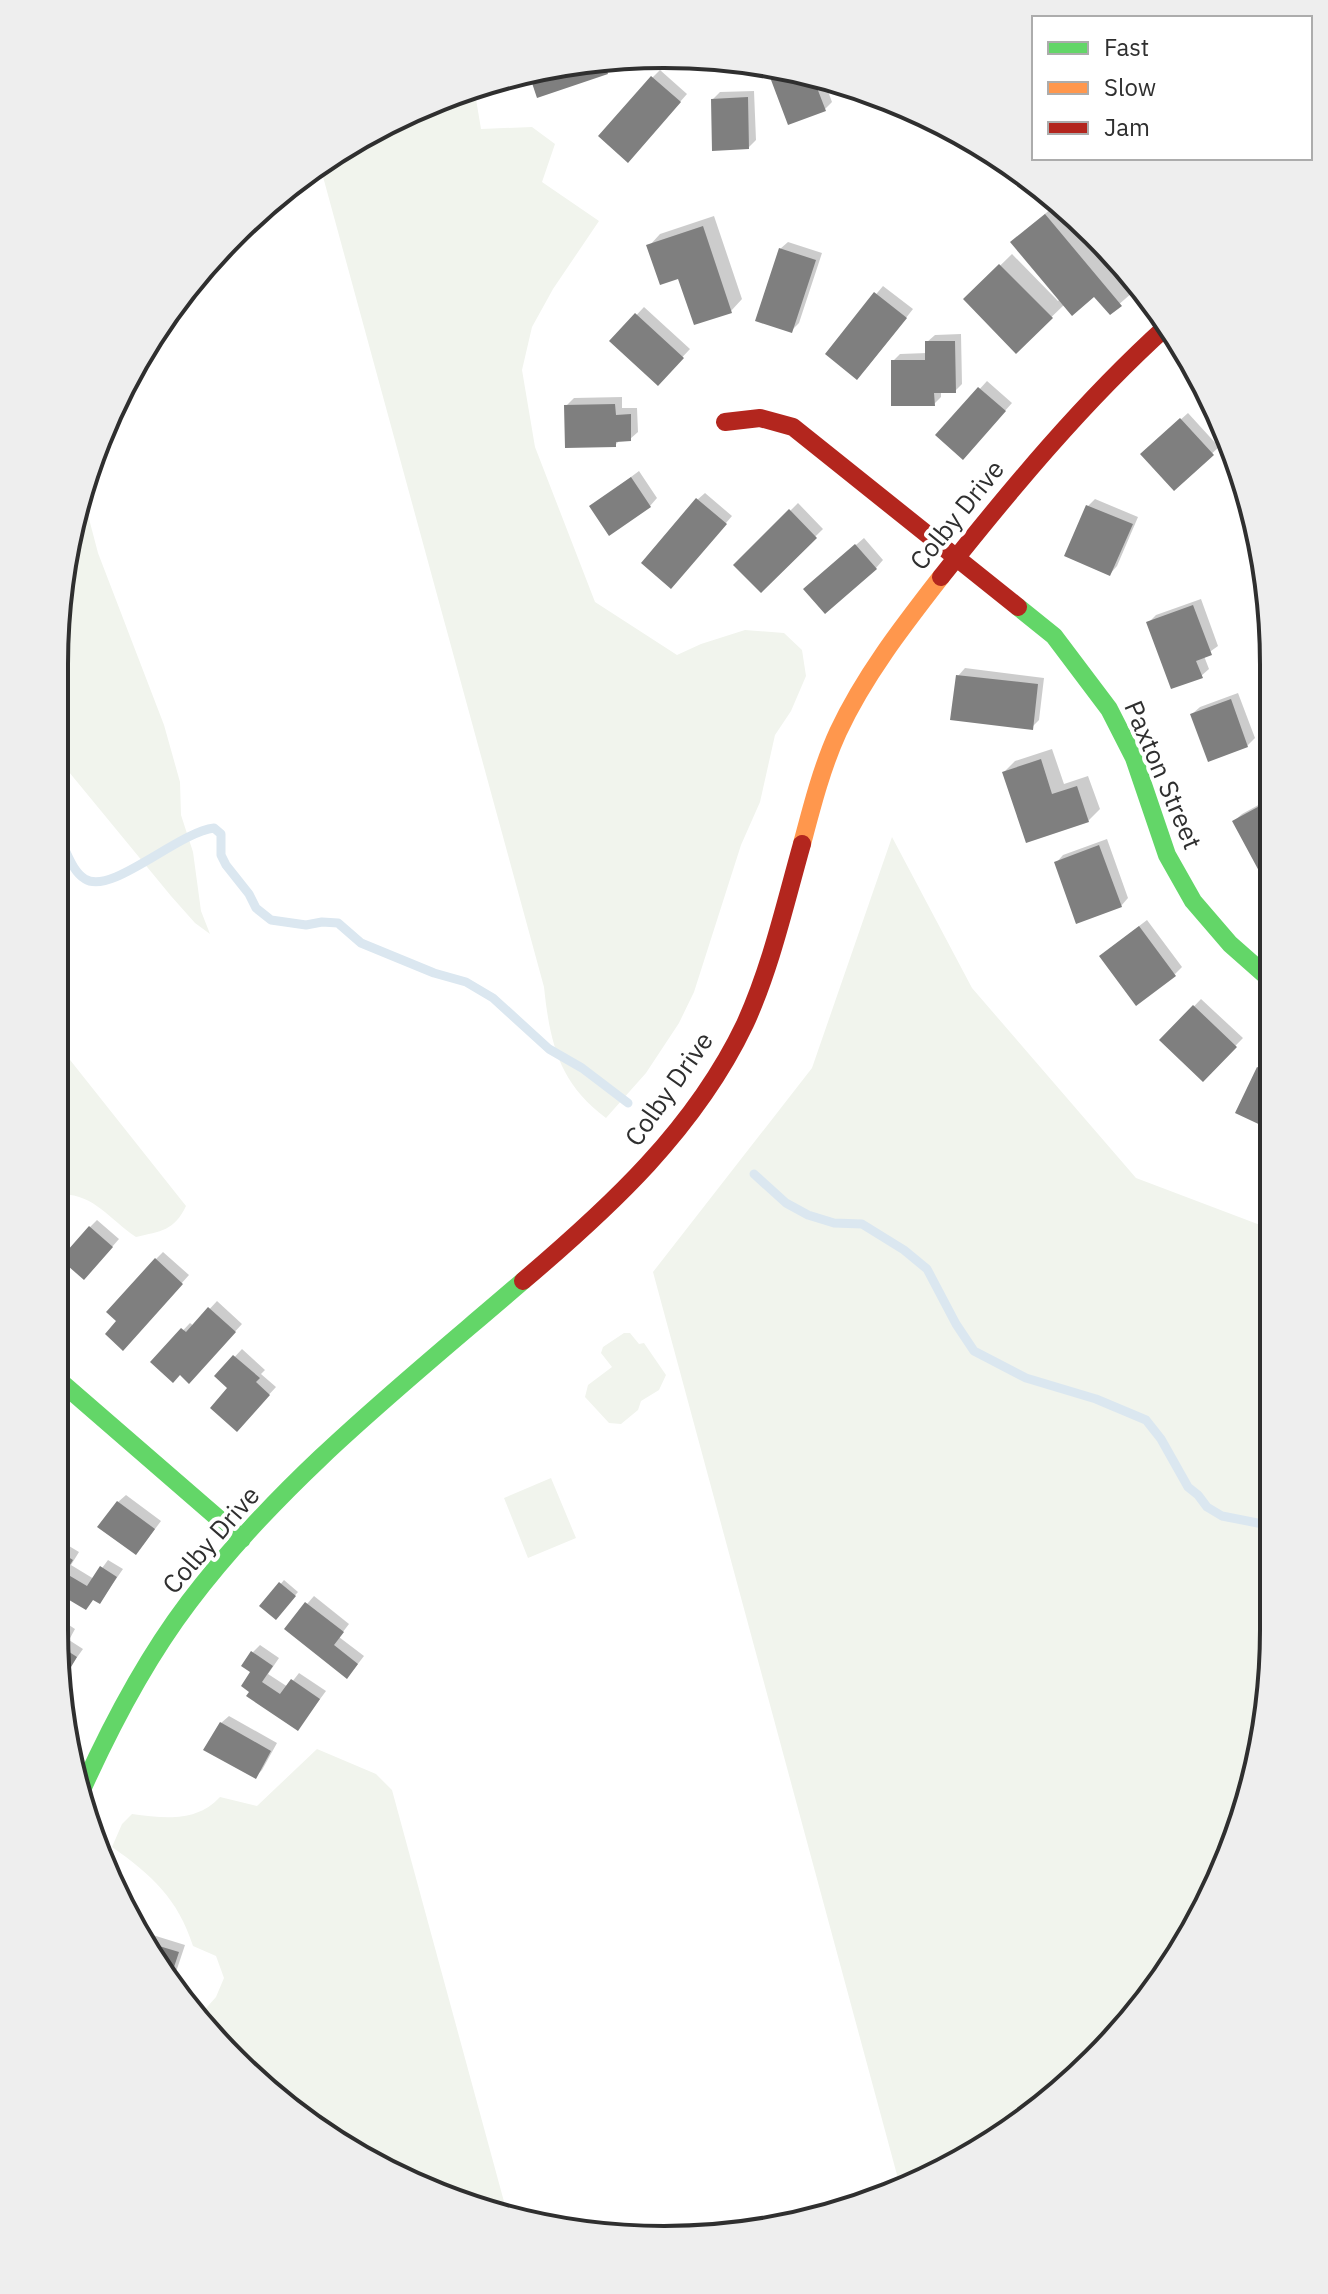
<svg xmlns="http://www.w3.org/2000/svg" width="1328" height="2294" font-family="'IBM Plex Sans',sans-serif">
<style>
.green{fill:#f1f4ed}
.shadow{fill:#0003}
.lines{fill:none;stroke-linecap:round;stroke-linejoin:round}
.stream{stroke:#dbe7f0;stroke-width:9}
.building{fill:#7f7f7f}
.fast{stroke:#63d668;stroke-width:18}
.slow{stroke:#ff974d;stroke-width:18}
.jam{stroke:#b3261e;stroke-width:18}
.labels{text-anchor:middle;stroke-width:8;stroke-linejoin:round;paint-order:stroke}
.street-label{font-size:26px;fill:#2f2f2f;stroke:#fff}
.rim{fill:none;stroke:#2f2f2f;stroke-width:4}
</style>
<rect width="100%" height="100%" fill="#fff"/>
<path class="green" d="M474,87L481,129L532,127L555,144L542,182L599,221L553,289L532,327L522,370L535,447L595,602L677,655L701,644L745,630L784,633L802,650L806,676L791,711L775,735L760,802L741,845L694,992L679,1023L646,1073L606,1118C559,1083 550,1043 544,987L319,162L430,101Z
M82,492L98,553L164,725L180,782L181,815L193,852L201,911L210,934L195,923L171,896L55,755V624Z
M892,837L972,988L1136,1178L1273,1230V1670L1241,1827L1171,1969L1036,2114L900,2186L653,1272L812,1068Z
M55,1041L186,1206C174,1231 161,1231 136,1237C108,1218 91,1190 55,1195Z
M624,1333H630L639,1344L644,1343L666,1375L659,1390L641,1401L638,1410L621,1424L609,1423L585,1397L588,1385L612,1367L601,1353L603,1347Z
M551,1478L576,1538L528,1558L504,1498Z
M317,1749L376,1774L392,1790L509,2220L325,2137L213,2032L200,2015L216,1997L224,1978L216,1956L193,1946C178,1899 152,1875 112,1847L122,1824L132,1814C164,1818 196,1823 220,1797L257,1806Z"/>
<path class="shadow" d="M612,59L614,65L607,73L538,96L530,70L545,66Z
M768,64L783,66L823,78L832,102L825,109L789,122Z
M660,70L687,94L635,153L652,78Z
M754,91L756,140L749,147L713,99L720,92Z
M1057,204L1132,293L1110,312L1095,294L1065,304L1016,351L966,299L1012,254L1058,301L1060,299L1024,231Z
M714,216L742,299L731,311L680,276L649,246L660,234Z
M788,242L822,253L799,323L792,330L780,249Z
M883,286L913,309L865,370L827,353Z
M644,307L690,349L657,384L612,341Z
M961,334L962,384L955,391H941V397L934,404L893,361L900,354L927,353V342L935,335Z
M987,381L1012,403L970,450L938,435Z
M622,397V408H637L638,432L630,439L620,440L615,445L566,406L574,398Z
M1188,413L1219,447L1174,488L1150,447Z
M639,471L657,498L650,506H592Z
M705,493L732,516L678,579L697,500Z
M1095,499L1138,517L1117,566L1110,574L1088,506Z
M798,503L823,529L761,590L736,565Z
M864,538L883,560L876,568L813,582Z
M1201,599L1218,646L1204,656L1209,669L1201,676L1149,622L1156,615Z
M965,668L1044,678L1039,720L1032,727L958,676Z
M1238,693L1255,738L1247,746L1192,714L1200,707Z
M1052,749L1064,784L1088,776L1100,809L1088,821L1004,772L1015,761Z
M1273,797V878L1234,821L1242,814Z
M1107,839L1128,898L1121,906L1056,863L1063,855Z
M1147,920L1182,967L1175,974L1109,949Z
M1201,999L1243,1038L1203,1079L1162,1040Z
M1266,1060L1273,1064V1151L1258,1068Z
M97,1220L119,1239L91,1271L90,1227Z
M163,1252L189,1275L130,1341L119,1320L156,1259Z
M217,1301L242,1324L196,1374L180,1373L153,1362L190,1323L194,1326Z
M242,1349L265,1370L261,1374L276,1387L244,1422L230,1388L217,1376Z
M58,1437L67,1444L57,1457L70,1467L54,1486V1440Z
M126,1495L161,1521L143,1545L118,1502Z
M54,1537L79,1552L71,1565L94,1579L108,1560L123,1569L100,1602L94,1598L86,1608L54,1589Z
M284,1580L298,1592L276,1617L262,1606Z
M314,1596L349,1624L339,1637L364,1656L354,1669L286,1628Z
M54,1615L75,1629L69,1640L83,1649L65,1674L61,1672Z
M260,1645L279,1658L268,1674L288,1687L299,1673L326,1691L298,1729L253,1672V1652Z
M229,1716L277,1743L262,1770L255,1777L221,1723Z
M143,1932L185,1945L174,1978L170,1982Z"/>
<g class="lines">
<path class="stream" d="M55,832C66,846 70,870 85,879C111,896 178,832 214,828L221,834V855L226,865L249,894L256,908L271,920L306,925L322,922L338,923L361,943L434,973L466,982L493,998L549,1049L582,1068L628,1103
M754,1174L786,1203L808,1215L834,1223L862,1224L904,1250L927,1269L956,1324L974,1351L1026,1378L1096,1399L1146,1420L1161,1439L1188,1487L1198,1495L1207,1507L1222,1516L1273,1526"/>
</g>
<path class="building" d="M603,60L608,74L537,98L528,71L545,66Z
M765,64L783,66L812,75L826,111L788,125Z
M651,76L681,102L628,163L598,136Z
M748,97L749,149L712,151L711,99Z
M1045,214L1122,306L1110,315L1094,297L1072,316L1010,242Z
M703,226L732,313L694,325L678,279L660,285L646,245Z
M779,248L816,260L792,333L755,321Z
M999,264L1053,318L1016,354L963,299Z
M874,292L907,318L857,380L825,354Z
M635,313L684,358L658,386L609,341Z
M925,341H955L956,393H934L935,406H891V360H925Z
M978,387L1006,411L963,460L935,435Z
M615,404L616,415L631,414V441L616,442V447L565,448L564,405Z
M1180,418L1214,455L1174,491L1140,454Z
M631,477L651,507L609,536L589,506Z
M696,498L727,524L671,589L641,563Z
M1086,505L1133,524L1110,576L1064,556Z
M789,509L817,538L761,593L733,565Z
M855,544L877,569L825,614L803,589Z
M1193,605L1212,655L1196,661L1203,678L1171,689L1146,622Z
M956,675L1038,684L1033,730L950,720Z
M1231,699L1248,747L1208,762L1190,714Z
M1041,759L1052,794L1077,786L1089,822L1026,843L1002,772Z
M1267,802L1273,814V881L1266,884L1232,821Z
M1099,845L1122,907L1076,924L1054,862Z
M1139,926L1176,976L1136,1006L1099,956Z
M1193,1005L1237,1047L1203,1082L1159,1040Z
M1257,1067L1273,1074V1153L1258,1146L1267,1128L1235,1113Z
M89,1226L113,1247L84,1280L60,1259Z
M155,1258L183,1284L123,1351L105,1334L116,1321L106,1312Z
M208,1307L236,1332L189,1384L180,1375L173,1383L150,1362L181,1328L186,1332Z
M233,1355L260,1378L256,1382L270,1395L237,1432L210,1408L227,1388L214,1376Z
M117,1501L155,1529L136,1555L97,1527Z
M54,1548L73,1560L65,1573L87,1586L100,1566L117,1577L100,1604L93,1600L86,1610L54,1591Z
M279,1582L296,1596L276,1620L259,1606Z
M305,1602L344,1632L334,1645L358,1664L347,1679L284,1629Z
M54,1627L70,1637L63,1648L77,1657L65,1677L61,1675Z
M251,1651L273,1666L262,1682L280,1694L291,1679L320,1699L298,1731L246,1696L249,1692L241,1686L250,1672L241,1666Z
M220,1722L271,1751L256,1779L203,1750Z
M149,1943L179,1952L169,1982L158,1960Z"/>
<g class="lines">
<path class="fast" d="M1018,607L1054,636L1109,709L1134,758L1167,855L1193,901L1230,944L1273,982
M54,1376L242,1539
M81,1792C111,1725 145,1660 189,1602C282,1479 407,1381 523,1281"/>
<path class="slow" d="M802,844C812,806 822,767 838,732C864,676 903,626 941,577"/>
<path class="jam" d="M725,422L760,418L793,427L1018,607
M941,577C1011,489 1083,402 1167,326
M523,1281C610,1207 695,1129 745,1024C771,967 785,904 802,844"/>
</g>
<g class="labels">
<g class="street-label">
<text transform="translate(957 515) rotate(-51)" y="9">Colby Drive</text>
<text transform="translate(1163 775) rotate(67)" y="9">Paxton Street</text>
<text transform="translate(669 1089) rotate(-55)" y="9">Colby Drive</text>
<text transform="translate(211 1540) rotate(-49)" y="9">Colby Drive</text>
</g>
</g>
<path d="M0 0H1328V2294H0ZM664 68H664A596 596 0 0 1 1260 664V1630A596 596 0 0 1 664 2226H664A596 596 0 0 1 68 1630V664A596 596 0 0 1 664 68Z" fill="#eee" fill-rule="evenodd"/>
<path class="rim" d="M664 68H664A596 596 0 0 1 1260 664V1630A596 596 0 0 1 664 2226H664A596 596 0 0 1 68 1630V664A596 596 0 0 1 664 68Z"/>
<rect x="1032" y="16" width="280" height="144" fill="#ffffff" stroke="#acacac" stroke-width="2"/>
<rect x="1048" y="42" width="40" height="12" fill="#63d668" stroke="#acacac" stroke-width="2"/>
<text x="1104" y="56" font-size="24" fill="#2f2f2f">Fast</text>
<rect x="1048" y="82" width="40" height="12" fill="#ff974d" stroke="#acacac" stroke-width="2"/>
<text x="1104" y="96" font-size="24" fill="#2f2f2f">Slow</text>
<rect x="1048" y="122" width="40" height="12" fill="#b3261e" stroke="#acacac" stroke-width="2"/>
<text x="1104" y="136" font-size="24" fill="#2f2f2f">Jam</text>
</svg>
